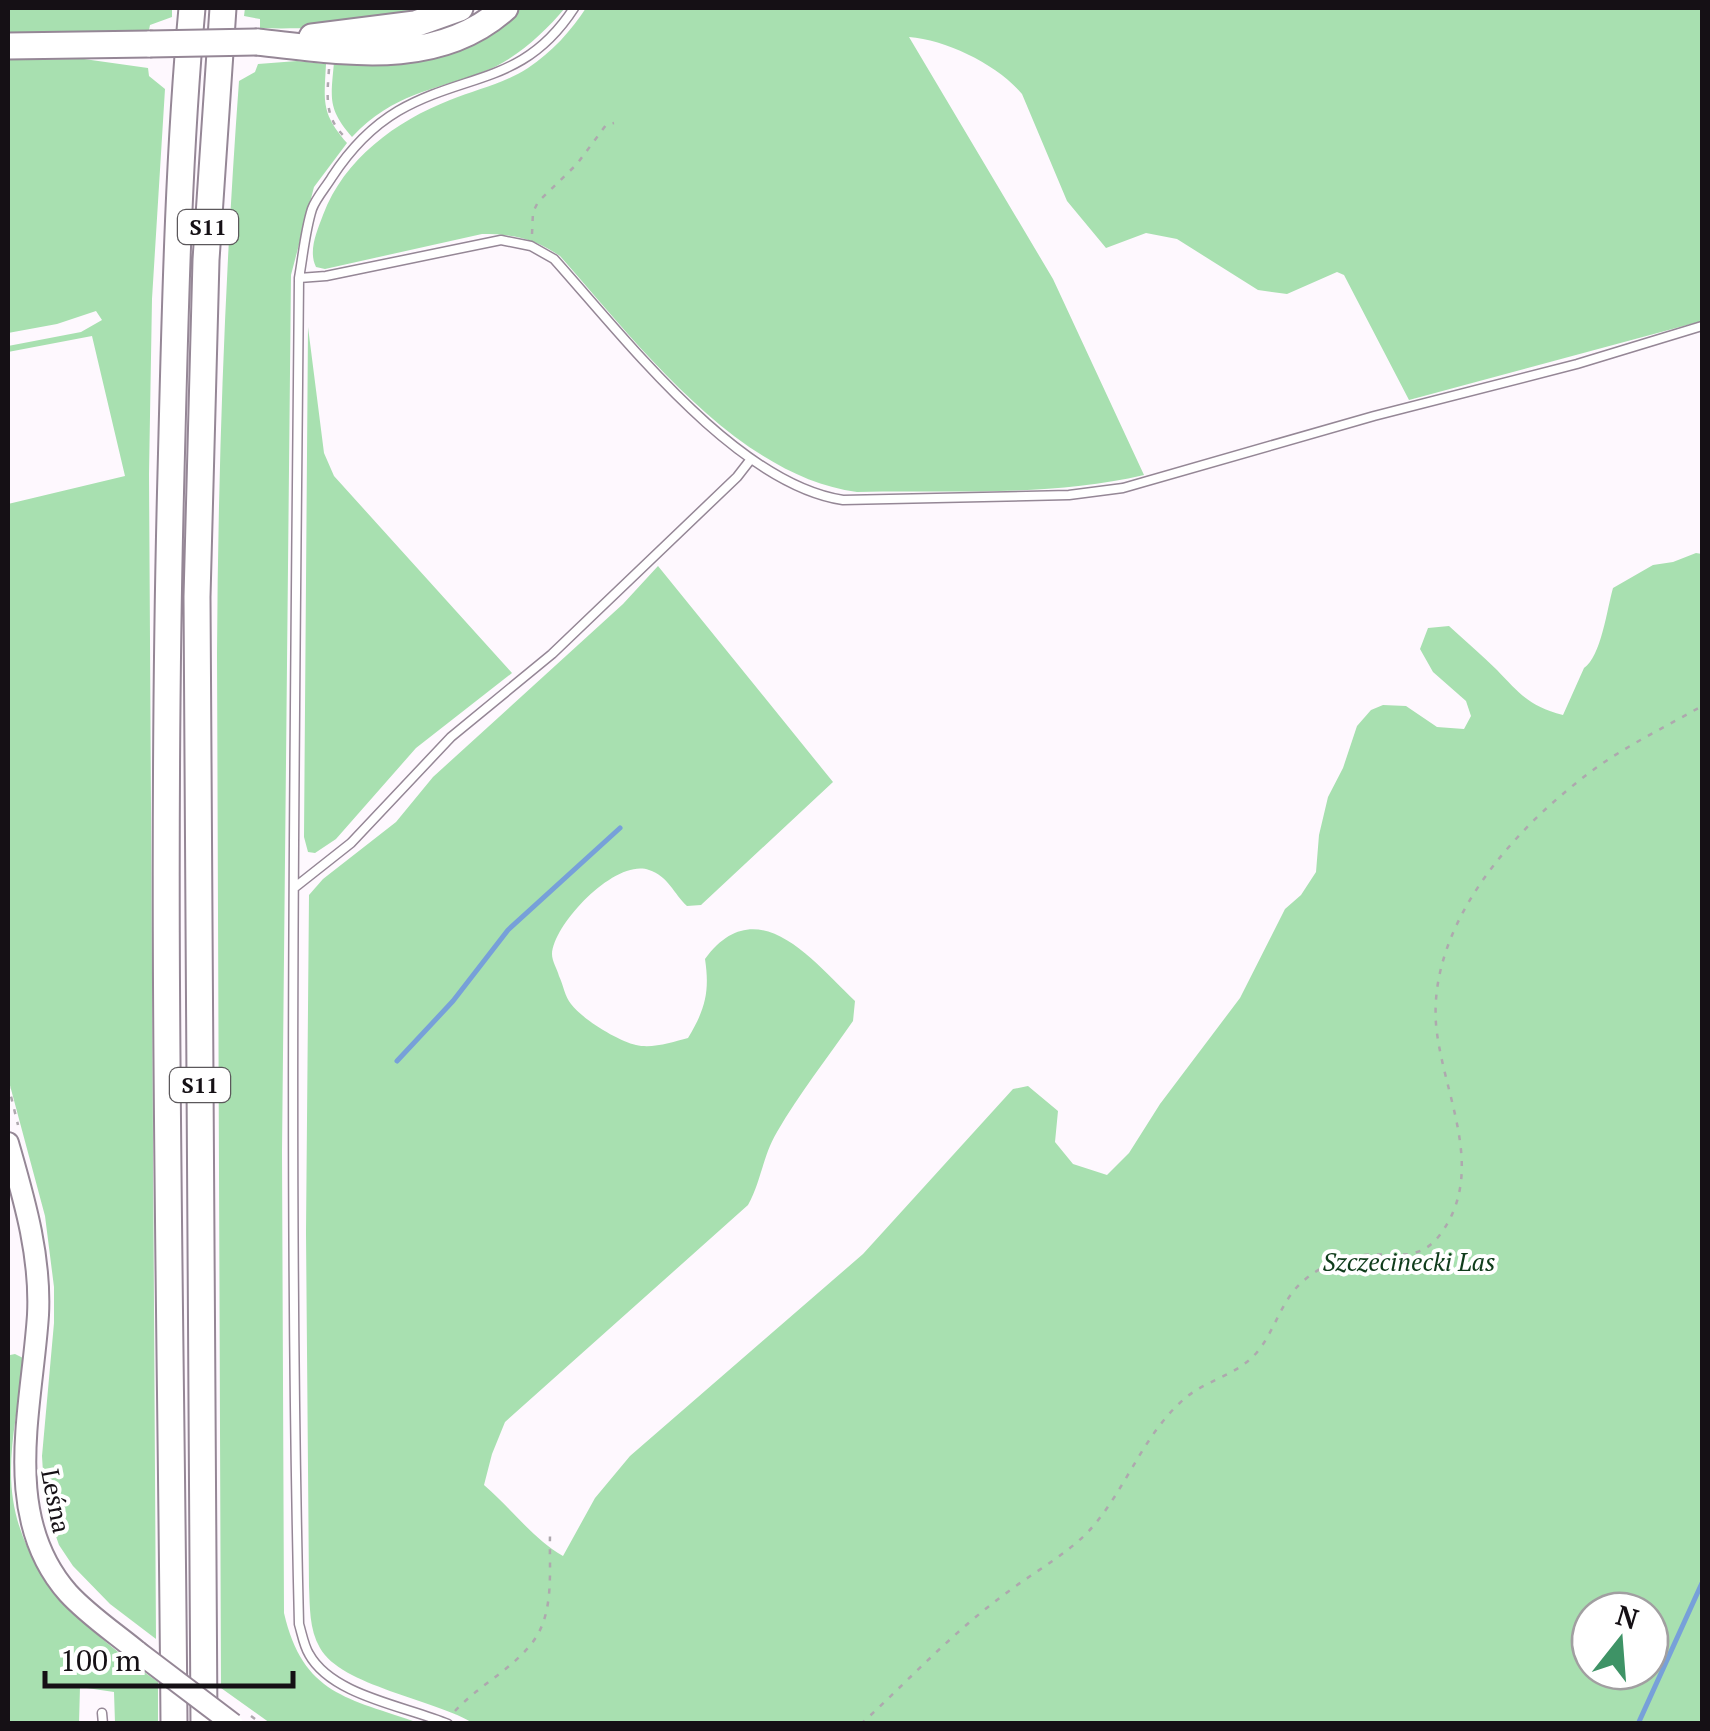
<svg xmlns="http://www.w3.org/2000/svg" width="1710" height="1731" font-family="'PT Serif',serif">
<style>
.green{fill:#a8e0b0;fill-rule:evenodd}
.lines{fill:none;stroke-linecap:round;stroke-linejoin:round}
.stream{stroke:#77a0d9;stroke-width:5}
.lane-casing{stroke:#958796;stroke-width:11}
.secondary-casing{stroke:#958796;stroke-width:24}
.highway-casing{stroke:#958796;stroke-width:29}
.path{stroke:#aea8ae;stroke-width:2.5;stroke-dasharray:5 8;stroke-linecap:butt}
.lane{stroke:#fff;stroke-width:8}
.secondary{stroke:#fff;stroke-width:20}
.highway{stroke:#fff;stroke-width:25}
.secondary-bridge-casing{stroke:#958796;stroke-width:24;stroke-linecap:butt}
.highway-bridge-casing{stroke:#958796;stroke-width:29;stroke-linecap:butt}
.secondary-bridge{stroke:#fff;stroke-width:20}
.highway-bridge{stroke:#fff;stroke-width:25}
.labels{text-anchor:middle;stroke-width:8;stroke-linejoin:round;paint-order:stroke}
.shield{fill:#fff;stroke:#5b585b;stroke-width:2.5}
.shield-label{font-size:22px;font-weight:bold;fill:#151015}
.park-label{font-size:25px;font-style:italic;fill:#0f3c1b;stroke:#fff}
.street-label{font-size:25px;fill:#151015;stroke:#fff}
</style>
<rect width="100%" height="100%" fill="#fef8fe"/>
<path class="green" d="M8,8H172V17L150,25L149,30L8,34Z
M245,8H424C377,25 310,30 260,28V19L244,16Z
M520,8H565C545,32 515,60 485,71C431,92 395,92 352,137C327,108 331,98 334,62L506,21Z
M586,8H1702V321L1409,400L1344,275L1337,272L1287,294L1258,290L1177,239L1146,233L1106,248L1067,201L1022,94C998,65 947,40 909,37L1053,279L1144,475C1051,497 952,490 857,492C738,477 636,342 560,256C534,238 513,234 482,234L325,269L316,267C308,251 317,231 323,215C344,159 396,121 450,100C475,90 505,83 528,68C552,52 571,31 586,8Z
M84,59L148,68L149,76L165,89L152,299L149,474L156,1639L110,1604L73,1566L59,1545L45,1505L42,1456L54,1323V1287L45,1216L8,1078V504L125,476L92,336L8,352V346L81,332L102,320L96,311L57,324L8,333V60Z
M297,61L326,64C324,102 321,113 347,143L314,187L291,275L282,1152L284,1613C303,1695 348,1698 419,1723H270L221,1688L217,654C218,463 225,272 239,81L255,72L258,64Z
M308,327L324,453L334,476L512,673L416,748L336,839L315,853L308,852L304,837Z
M1696,553L1702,554V1723L475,1724C434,1699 341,1686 320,1648C309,1629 310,1607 309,1586L306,1233L309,895L323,879L396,822L433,777L623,604L658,566L833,782L701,905L687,906C674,894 668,876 649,870C616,858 554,923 552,954C552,961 557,969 559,976C563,984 565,997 571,1004C582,1019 618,1041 636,1045C652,1049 673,1042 688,1038C705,1010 710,992 705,959C757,888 813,961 855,1001L853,1021C828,1057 799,1094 777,1132C763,1155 761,1182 748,1205L505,1422L492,1454L484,1485C511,1508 533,1539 563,1556L595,1498L630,1456L863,1254L1013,1089L1028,1086L1058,1111L1055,1142L1073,1164L1107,1175L1129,1153L1160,1104L1240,998L1285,909L1301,895L1316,872L1319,835L1328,797L1343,768L1357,726L1371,710L1383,705L1406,706L1437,727L1464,729L1471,716L1466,701L1433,672L1420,649L1428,628L1449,626C1465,641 1482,655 1497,670C1520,694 1529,706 1563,715L1584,668C1601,657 1607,609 1613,588L1653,565L1673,562ZM1590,1611H1650V1671H1590Z
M15,1354L23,1358L24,1365C19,1400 11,1436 11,1472C11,1570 85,1629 158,1682V1723H115L114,1692L80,1687L79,1723L8,1724V1370L10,1355Z"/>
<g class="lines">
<path class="stream" d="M397,1061L453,1001L508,930L620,828
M1638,1724L1702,1583"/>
<g class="lane-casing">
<path id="lane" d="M299,278L326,276L501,240L531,246L554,259C624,337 736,484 843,500L1069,495L1123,488L1374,416L1577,364L1702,326
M294,888L351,843L451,737L552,654L737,477L751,459
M102,1713L103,1724
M448,1724C406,1706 332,1696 309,1654C304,1646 302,1634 299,1624C288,1175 295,727 299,278C303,256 305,231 312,209C316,198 326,187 332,177C349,151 371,127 398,111C466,72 524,85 574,8"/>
</g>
<g class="secondary-casing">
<path id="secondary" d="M8,1143C24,1199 41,1255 38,1315C32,1408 0,1516 68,1593C88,1615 115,1633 138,1652"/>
</g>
<g class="highway-casing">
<path id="highway" d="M312,37L415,24L460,8
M257,42C342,51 436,70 505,8
M8,46L150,44
M174,1724C171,1307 160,890 171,473C175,318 178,162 192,8
M204,1724L197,597L206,260L223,8"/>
</g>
<path class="path" d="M329,69C327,97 324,119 347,139
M532,234L533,212L538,202L577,164L606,125L614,123
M8,1084L18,1125
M455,1711C478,1686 511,1670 532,1643C555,1614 549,1570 550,1536
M251,1716L262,1724
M861,1724C907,1682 951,1634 1001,1597C1029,1575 1060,1559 1086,1534C1124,1495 1141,1437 1183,1400C1206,1379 1238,1376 1258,1351C1275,1330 1281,1301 1302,1282C1319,1267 1341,1257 1363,1255C1393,1252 1418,1263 1439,1236C1489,1171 1442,1094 1436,1024C1429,927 1508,836 1580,780C1617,750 1662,729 1702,706"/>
<use href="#lane" class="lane"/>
<use href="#secondary" class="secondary"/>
<use href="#highway" class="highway"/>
<g class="secondary-bridge-casing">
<path id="secondary-bridge" d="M138,1652L233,1724"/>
</g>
<g class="highway-bridge-casing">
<path id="highway-bridge" d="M150,44L257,42"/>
</g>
<use href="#secondary-bridge" class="secondary-bridge"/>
<use href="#highway-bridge" class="highway-bridge"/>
</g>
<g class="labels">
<g class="shield">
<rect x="178" y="210" width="60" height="34" rx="8"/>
<rect x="170" y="1068" width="60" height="34" rx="8"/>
</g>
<g class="shield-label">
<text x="208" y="235">S11</text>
<text x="200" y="1093">S11</text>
</g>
<g class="park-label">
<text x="1409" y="1271">Szczecinecki Las</text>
</g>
<g class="street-label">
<text transform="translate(56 1501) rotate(79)" y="9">Leśna</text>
</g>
</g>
<rect width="1710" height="1731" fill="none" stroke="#151015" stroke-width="20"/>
<g transform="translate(1620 1641) rotate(17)"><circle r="48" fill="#ffffff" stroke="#a19fa1" stroke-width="2.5"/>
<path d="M0-8L18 38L0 25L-18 38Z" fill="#3e9366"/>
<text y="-15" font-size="28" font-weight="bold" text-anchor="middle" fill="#151015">N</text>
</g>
<path d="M45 1671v15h248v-15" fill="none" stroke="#151015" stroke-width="5"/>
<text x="60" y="1671" font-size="30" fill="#151015" stroke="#ffffff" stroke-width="8" paint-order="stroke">100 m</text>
</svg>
